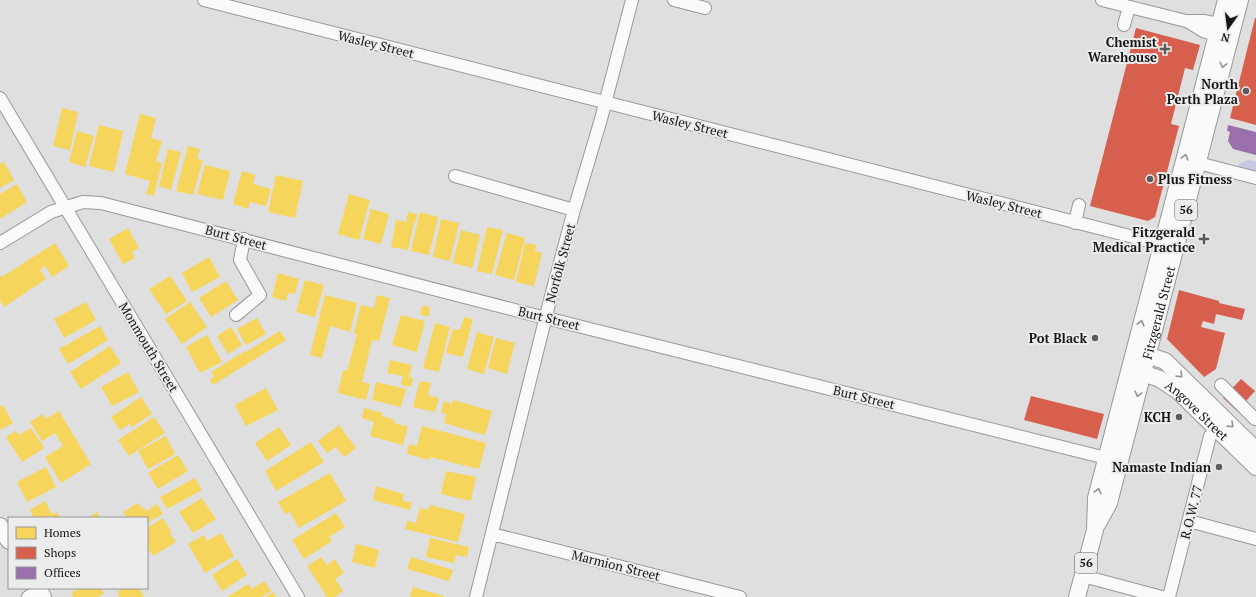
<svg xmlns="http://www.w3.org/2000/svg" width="1256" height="597" font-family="'PT Serif',serif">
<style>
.green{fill:#c6c8e1}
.homes{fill:#f6d55c}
.shops{fill:#d6604d}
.offices{fill:#9970ab}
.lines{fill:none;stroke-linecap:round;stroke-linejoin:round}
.minor-casing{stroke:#989899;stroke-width:14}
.major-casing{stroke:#989899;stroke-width:18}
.minor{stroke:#fafafa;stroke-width:12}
.major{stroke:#fafafa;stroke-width:16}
.oneway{stroke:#939393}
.poi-dot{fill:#5c5c5c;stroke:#ececed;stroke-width:1.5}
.labels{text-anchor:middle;stroke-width:4;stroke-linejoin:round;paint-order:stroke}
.shield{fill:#ececed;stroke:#565656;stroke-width:1}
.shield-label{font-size:12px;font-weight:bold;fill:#161616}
.poi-label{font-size:13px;font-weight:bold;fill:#161616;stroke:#ececed;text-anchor:end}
.street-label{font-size:13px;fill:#161616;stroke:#ececed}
</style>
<rect width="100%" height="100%" fill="#dfdfdf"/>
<path class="green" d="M1248,160L1256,161V172L1238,168L1239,164Z"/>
<path class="homes" d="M62,108L78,112L70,150L53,146Z
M140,114L156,118L151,138L162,141L156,161L162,163L154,196L146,194L150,181L125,174Z
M99,125L123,131L114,172L89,166Z
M77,131L94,136L85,167L69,162Z
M188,146L200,149L197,159L203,160L193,195L176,191Z
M168,149L181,152L171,190L159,186Z
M4,162L14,180L0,188V164Z
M205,165L230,171L223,200L197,194Z
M242,171L255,175L253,184L271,189L266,206L250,202L248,209L233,204Z
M276,175L303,181L295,218L268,212Z
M17,184L27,202L0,219V194Z
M349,194L370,200L359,240L338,234Z
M371,209L389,214L381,244L363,239Z
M408,212L417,214L415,223L406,221Z
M420,212L438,217L429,255L411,251Z
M441,219L459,223L450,261L433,257Z
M396,220L414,223L408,250L391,247Z
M487,227L503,230L492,274L477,271Z
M128,228L139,248L132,252L135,258L123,264L109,239Z
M461,230L480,235L472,268L453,263Z
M507,233L525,238L514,280L495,275Z
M55,243L69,266L52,277L45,266L40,270L46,279L4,307L0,301V275L2,277Z
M525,243L536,245L535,251L542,253L534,286L516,282Z
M209,257L220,277L192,292L182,273Z
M278,273L299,279L295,294L288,293L286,301L272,297Z
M170,276L187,301L166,314L149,289Z
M305,280L324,285L315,317L296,312Z
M226,281L238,300L211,317L199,298Z
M325,295L357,303L350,332L330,326L322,358L310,355Z
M377,295L390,298L379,341L372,340L362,382L370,384L366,400L338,393L343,370L347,371L357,334L354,333L361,305L374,308Z
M86,302L96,320L64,338L54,319Z
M190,302L207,327L182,344L165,319Z
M422,306L430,307L429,316L420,315Z
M401,315L425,321L417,352L392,345Z
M464,317L473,319L463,357L446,353L453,329L460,330Z
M257,318L266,334L246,345L237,329Z
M435,323L450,327L439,372L423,368Z
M100,326L108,340L68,364L59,349Z
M231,327L242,345L228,354L217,336Z
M280,331L286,340L213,385L210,379L214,377L211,372L245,351L246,352Z
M477,332L494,337L484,374L467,369Z
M207,335L222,362L200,373L186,347Z
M496,338L515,343L507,374L488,368Z
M110,346L121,363L81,389L70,372Z
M390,360L412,365L409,377L413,378L411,387L401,385L403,376L387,373Z
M128,372L139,392L112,406L101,387Z
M420,381L431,383L428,395L439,398L435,412L413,407Z
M376,382L406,389L401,407L372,400Z
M266,388L278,410L246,426L235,405Z
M141,397L152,414L132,427L130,424L120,430L111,417Z
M453,400L492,411L485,435L444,423L446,414L441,412L444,401L452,404Z
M3,405L13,423L0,430V407Z
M364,408L383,413L382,416L395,420L394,423L408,427L403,445L370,436L374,422L362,418Z
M59,411L91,464L61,483L45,457L63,446L55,433L42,441L30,422L43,414L46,419Z
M154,417L165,433L129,456L118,440Z
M339,425L356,448L344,457L336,447L327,453L318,441Z
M422,426L486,443L479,469L430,457L429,460L407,454L409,444L417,446Z
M279,427L291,445L267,461L255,443Z
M31,428L44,448L22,462L6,437L16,431L19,435Z
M166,436L175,454L148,469L138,451Z
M311,442L324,462L276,491L265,471Z
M178,455L188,471L158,489L148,473Z
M46,467L56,487L27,502L17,482Z
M446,471L476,477L471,501L441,494Z
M330,473L346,501L299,528L290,512L285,514L278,502Z
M195,478L202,490L167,509L160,497Z
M376,486L404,494L402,500L412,503L410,510L373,500Z
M202,498L216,519L193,533L179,512Z
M45,501L52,514L57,512L60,518H34L30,510Z
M138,503L142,509L144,507L146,511L157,504L163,514L147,523V518H127L123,512Z
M430,505L465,514L458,542L405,529L407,521L416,523L420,508L428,510Z
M97,512L101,518H88Z
M336,513L345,527L329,537L332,541L304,559L292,540Z
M163,518L172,533L170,534L176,542L153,556L147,547V528Z
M221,533L234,556L205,573L188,544L204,535L207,541Z
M430,538L469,547L467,557L456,555L454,563L426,557Z
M356,544L379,550L375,568L352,562Z
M321,557L327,565L335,559L344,573L335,579L343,591L335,597H327L307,566Z
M411,557L453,570L449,581L407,569Z
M237,559L247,575L222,591L212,575Z
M264,581L271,591L262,597H227L248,584L252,589Z
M413,587L444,596V597H410Z
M79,588H100L104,593L98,597H74L71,593Z
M124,588H139L144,597H120L117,592Z
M273,592L276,597H265Z"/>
<path class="shops" d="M1255,18H1256V125L1230,118Z
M1136,28L1200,45L1193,70L1185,68L1171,124L1179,126L1155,217L1148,221L1090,206Z
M1179,290L1219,301V303L1245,309L1242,320L1216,314L1214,324L1203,321L1201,327L1225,333L1216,369L1204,377L1167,339Z
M1241,379L1255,391L1237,411L1223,398Z
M1031,396L1104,414L1097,439L1024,420Z"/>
<path class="offices" d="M1228,125L1256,132V155L1233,149L1228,141L1230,132L1227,131Z"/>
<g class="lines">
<g class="minor-casing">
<path id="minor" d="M204,0L1169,246
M674,0L705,8
M1102,0L1186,21H1205L1228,26
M1187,21L1203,31L1225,38
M1124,25L1129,7
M0,98L298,597
M1198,163L1256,178
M455,176L574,210
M1075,223L1079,205
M0,243L51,212L83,202L101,203L530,314L1106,458
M236,315L260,295L240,260L244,239
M1221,385L1255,419
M1189,521L1256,539
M492,534L740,597
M1083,576L1162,597
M28,597L39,590
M476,597L550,300L574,210L601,119L632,0
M1169,597L1210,436L1217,429"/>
</g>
<g class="major-casing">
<g id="major">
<path d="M1138,352L1165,361L1256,450"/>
<path id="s1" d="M1134,370L1160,379L1178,391L1256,467"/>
<path id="s2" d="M1097,525L1109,503L1240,0"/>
<path d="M0,526L9,541"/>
<path d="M38,588L43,597"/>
<path d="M1077,597L1095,530L1096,498L1226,0"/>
</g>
</g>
<use href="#minor" class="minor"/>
<use href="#major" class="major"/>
</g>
<defs><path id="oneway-chevron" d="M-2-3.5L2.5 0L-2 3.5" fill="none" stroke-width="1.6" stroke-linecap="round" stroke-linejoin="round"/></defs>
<g class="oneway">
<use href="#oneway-chevron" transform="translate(1223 65) rotate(104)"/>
<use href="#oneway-chevron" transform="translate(1185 157) rotate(-75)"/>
<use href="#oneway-chevron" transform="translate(1141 323) rotate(-75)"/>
<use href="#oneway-chevron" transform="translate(1180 375) rotate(44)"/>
<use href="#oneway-chevron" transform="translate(1138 394) rotate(105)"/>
<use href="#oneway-chevron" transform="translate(1231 425) rotate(44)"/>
<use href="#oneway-chevron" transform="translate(1098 491) rotate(-76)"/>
</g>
<g class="poi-dot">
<path d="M1163 43h4v4h4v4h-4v4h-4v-4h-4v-4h4z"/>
<circle cx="1246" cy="91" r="4"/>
<circle cx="1150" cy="179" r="4"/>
<path d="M1202 233h4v4h4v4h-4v4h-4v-4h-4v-4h4z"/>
<circle cx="1095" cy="338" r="4"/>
<circle cx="1179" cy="417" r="4"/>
<circle cx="1219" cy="467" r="4"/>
</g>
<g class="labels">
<g class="shield">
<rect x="1175" y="200" width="22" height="20" rx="3"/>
<rect x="1075" y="553" width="22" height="20" rx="3"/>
</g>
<g class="shield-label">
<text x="1186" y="214">56</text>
<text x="1086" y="567">56</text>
</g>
<g class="poi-label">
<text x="1157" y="47">Chemist<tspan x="1157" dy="15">Warehouse</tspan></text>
<text x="1238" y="89">North<tspan x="1238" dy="15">Perth Plaza</tspan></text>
<text x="1158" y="184" text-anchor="start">Plus Fitness</text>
<text x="1195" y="237">Fitzgerald<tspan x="1195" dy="15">Medical Practice</tspan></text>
<text x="1087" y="343">Pot Black</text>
<text x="1171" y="422">KCH</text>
<text x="1211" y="472">Namaste Indian</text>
</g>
<g class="street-label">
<text transform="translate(376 44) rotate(14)" y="5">Wasley Street</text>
<text transform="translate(690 124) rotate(14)" y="5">Wasley Street</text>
<text transform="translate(1004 204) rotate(14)" y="5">Wasley Street</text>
<text transform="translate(236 237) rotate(15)" y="5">Burt Street</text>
<text transform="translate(560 263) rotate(-75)" y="5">Norfolk Street</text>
<text dy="5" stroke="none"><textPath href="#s2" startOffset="222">Fitzgerald Street</textPath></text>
<text transform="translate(549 318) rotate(14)" y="5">Burt Street</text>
<text transform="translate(149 347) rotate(59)" y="5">Monmouth Street</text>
<text transform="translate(864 397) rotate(14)" y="5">Burt Street</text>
<text dy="5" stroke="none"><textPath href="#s1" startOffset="76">Angove Street</textPath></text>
<text transform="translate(1191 512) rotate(-76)" y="5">R.O.W. 77</text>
<text transform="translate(616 565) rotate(14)" y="5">Marmion Street</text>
</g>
</g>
<rect x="8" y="517" width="140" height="72" fill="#ececed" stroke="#969697"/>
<rect x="16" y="527" width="20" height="12" fill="#f6d55c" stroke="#969697"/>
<text x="44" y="537" font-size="12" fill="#161616">Homes</text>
<rect x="16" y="547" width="20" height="12" fill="#d6604d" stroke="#969697"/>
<text x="44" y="557" font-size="12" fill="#161616">Shops</text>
<rect x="16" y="567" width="20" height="12" fill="#9970ab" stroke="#969697"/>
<text x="44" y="577" font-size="12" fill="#161616">Offices</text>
<g transform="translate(1228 28) rotate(194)" stroke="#ececed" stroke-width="3" paint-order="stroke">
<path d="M0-3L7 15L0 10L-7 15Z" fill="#161616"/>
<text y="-6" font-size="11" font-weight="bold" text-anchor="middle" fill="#161616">N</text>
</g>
</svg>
